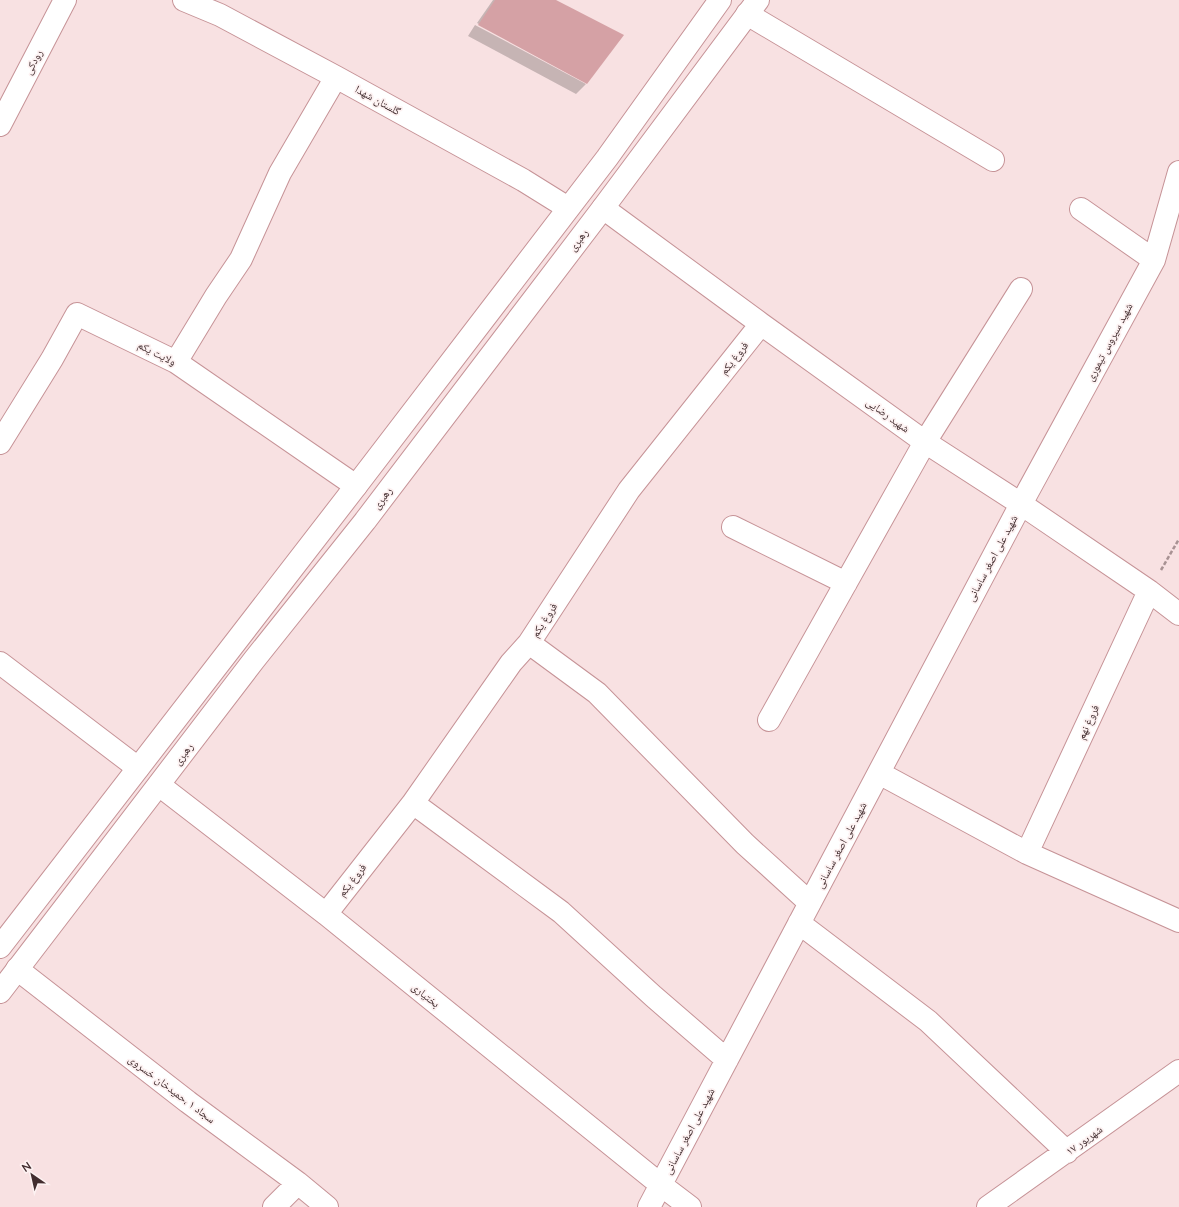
<svg xmlns="http://www.w3.org/2000/svg" width="1179" height="1207" font-family="Lato,'Noto Naskh Arabic',sans-serif">
<style>
.shadow{fill:#0003}
.building{fill:#d5a1a5}
.lines{fill:none;stroke-linecap:round;stroke-linejoin:round}
.minor-casing{stroke:#c69397;stroke-width:24}
.major-casing{stroke:#c69397;stroke-width:24}
.path{stroke:#a89293;stroke-width:2.5;stroke-dasharray:4 2;stroke-linecap:butt}
.minor{stroke:#fff;stroke-width:22}
.major{stroke:#fff;stroke-width:22}
.labels{text-anchor:middle;stroke-width:3.5;stroke-linejoin:round;paint-order:stroke}
.street-label{font-size:11px;fill:#422d2f;stroke:#fdf2f2}
</style>
<rect width="100%" height="100%" fill="#f8e1e2"/>
<path class="shadow" d="M493,0H554L586,82L477,23Z
M475,25L586,84L576,94L468,36Z"/>
<path class="building" d="M495,0H556L624,35L587,84L478,25Z"/>
<g class="lines">
<g class="minor-casing">
<path id="minor" d="M184,0L220,15L336,77L523,180L568,208
M747,14L993,160
M0,125L65,0
M603,208L761,324L925,442L1021,504L1149,591L1179,614
M1081,209L1154,260
M176,362L216,296L241,259L280,173L336,77
M0,443L52,359L77,314L176,362L356,486
M733,527L846,583
M529,643L597,693L745,844L810,903
M0,663L138,768
M769,720L925,442L1021,289
M879,773L1027,853L1179,921
M159,785L326,914L661,1185L690,1207
M413,803L561,912L653,996L727,1060
M1027,853L1149,591
M326,914L413,803L511,663L529,643L629,490L761,324
M799,923L928,1021L1067,1152
M17,969L188,1102L298,1183L327,1207
M274,1207L298,1183
M649,1207L1021,504L1154,260L1179,172
M988,1207L1179,1071"/>
</g>
<g class="major-casing">
<path id="major" d="M0,947L356,486L607,158L720,0
M0,992L254,660L365,521L603,208L758,0"/>
</g>
<path class="path" d="M1161,570L1179,539"/>
<use href="#minor" class="minor"/>
<use href="#major" class="major"/>
</g>
<g class="labels">
<g class="street-label">
<text transform="translate(33 62) rotate(-62)" y="4">رودکی</text>
<text transform="translate(378 100) rotate(29)" y="4">گلستان شهدا</text>
<text transform="translate(578 240) rotate(-53)" y="4">رهبری</text>
<text transform="translate(1109 342) rotate(-62)" y="4">شهید سیروس تیموری</text>
<text transform="translate(157 353) rotate(27)" y="4">ولایت یکم</text>
<text transform="translate(734 358) rotate(-52)" y="4">فروغ یکم</text>
<text transform="translate(888 415) rotate(36)" y="4">شهید رضایی</text>
<text transform="translate(382 498) rotate(-53)" y="4">رهبری</text>
<text transform="translate(992 558) rotate(-62)" y="4">شهید علی اصغر ساسانی</text>
<text transform="translate(544 620) rotate(-57)" y="4">فروغ یکم</text>
<text transform="translate(1088 722) rotate(-65)" y="4">فروغ نهم</text>
<text transform="translate(183 754) rotate(-53)" y="4">رهبری</text>
<text transform="translate(841 845) rotate(-62)" y="4">شهید علی اصغر ساسانی</text>
<text transform="translate(352 880) rotate(-52)" y="4">فروغ یکم</text>
<text transform="translate(426 995) rotate(39)" y="4">بختیاری</text>
<text transform="translate(172 1089) rotate(37)" y="4">سجاد ۱ ،حمیدخان خسروی</text>
<text transform="translate(689 1131) rotate(-62)" y="4">شهید علی اصغر ساسانی</text>
<text transform="translate(1084 1140) rotate(-36)" y="4">۱۷ شهریور</text>
</g>
</g>
<g transform="translate(32 1175) rotate(326)" stroke="#fdf2f2" stroke-width="3" paint-order="stroke">
<path d="M0-3L7 15L0 10L-7 15Z" fill="#422d2f"/>
<text y="-6" font-size="11" font-weight="bold" text-anchor="middle" fill="#422d2f">N</text>
</g>
</svg>
